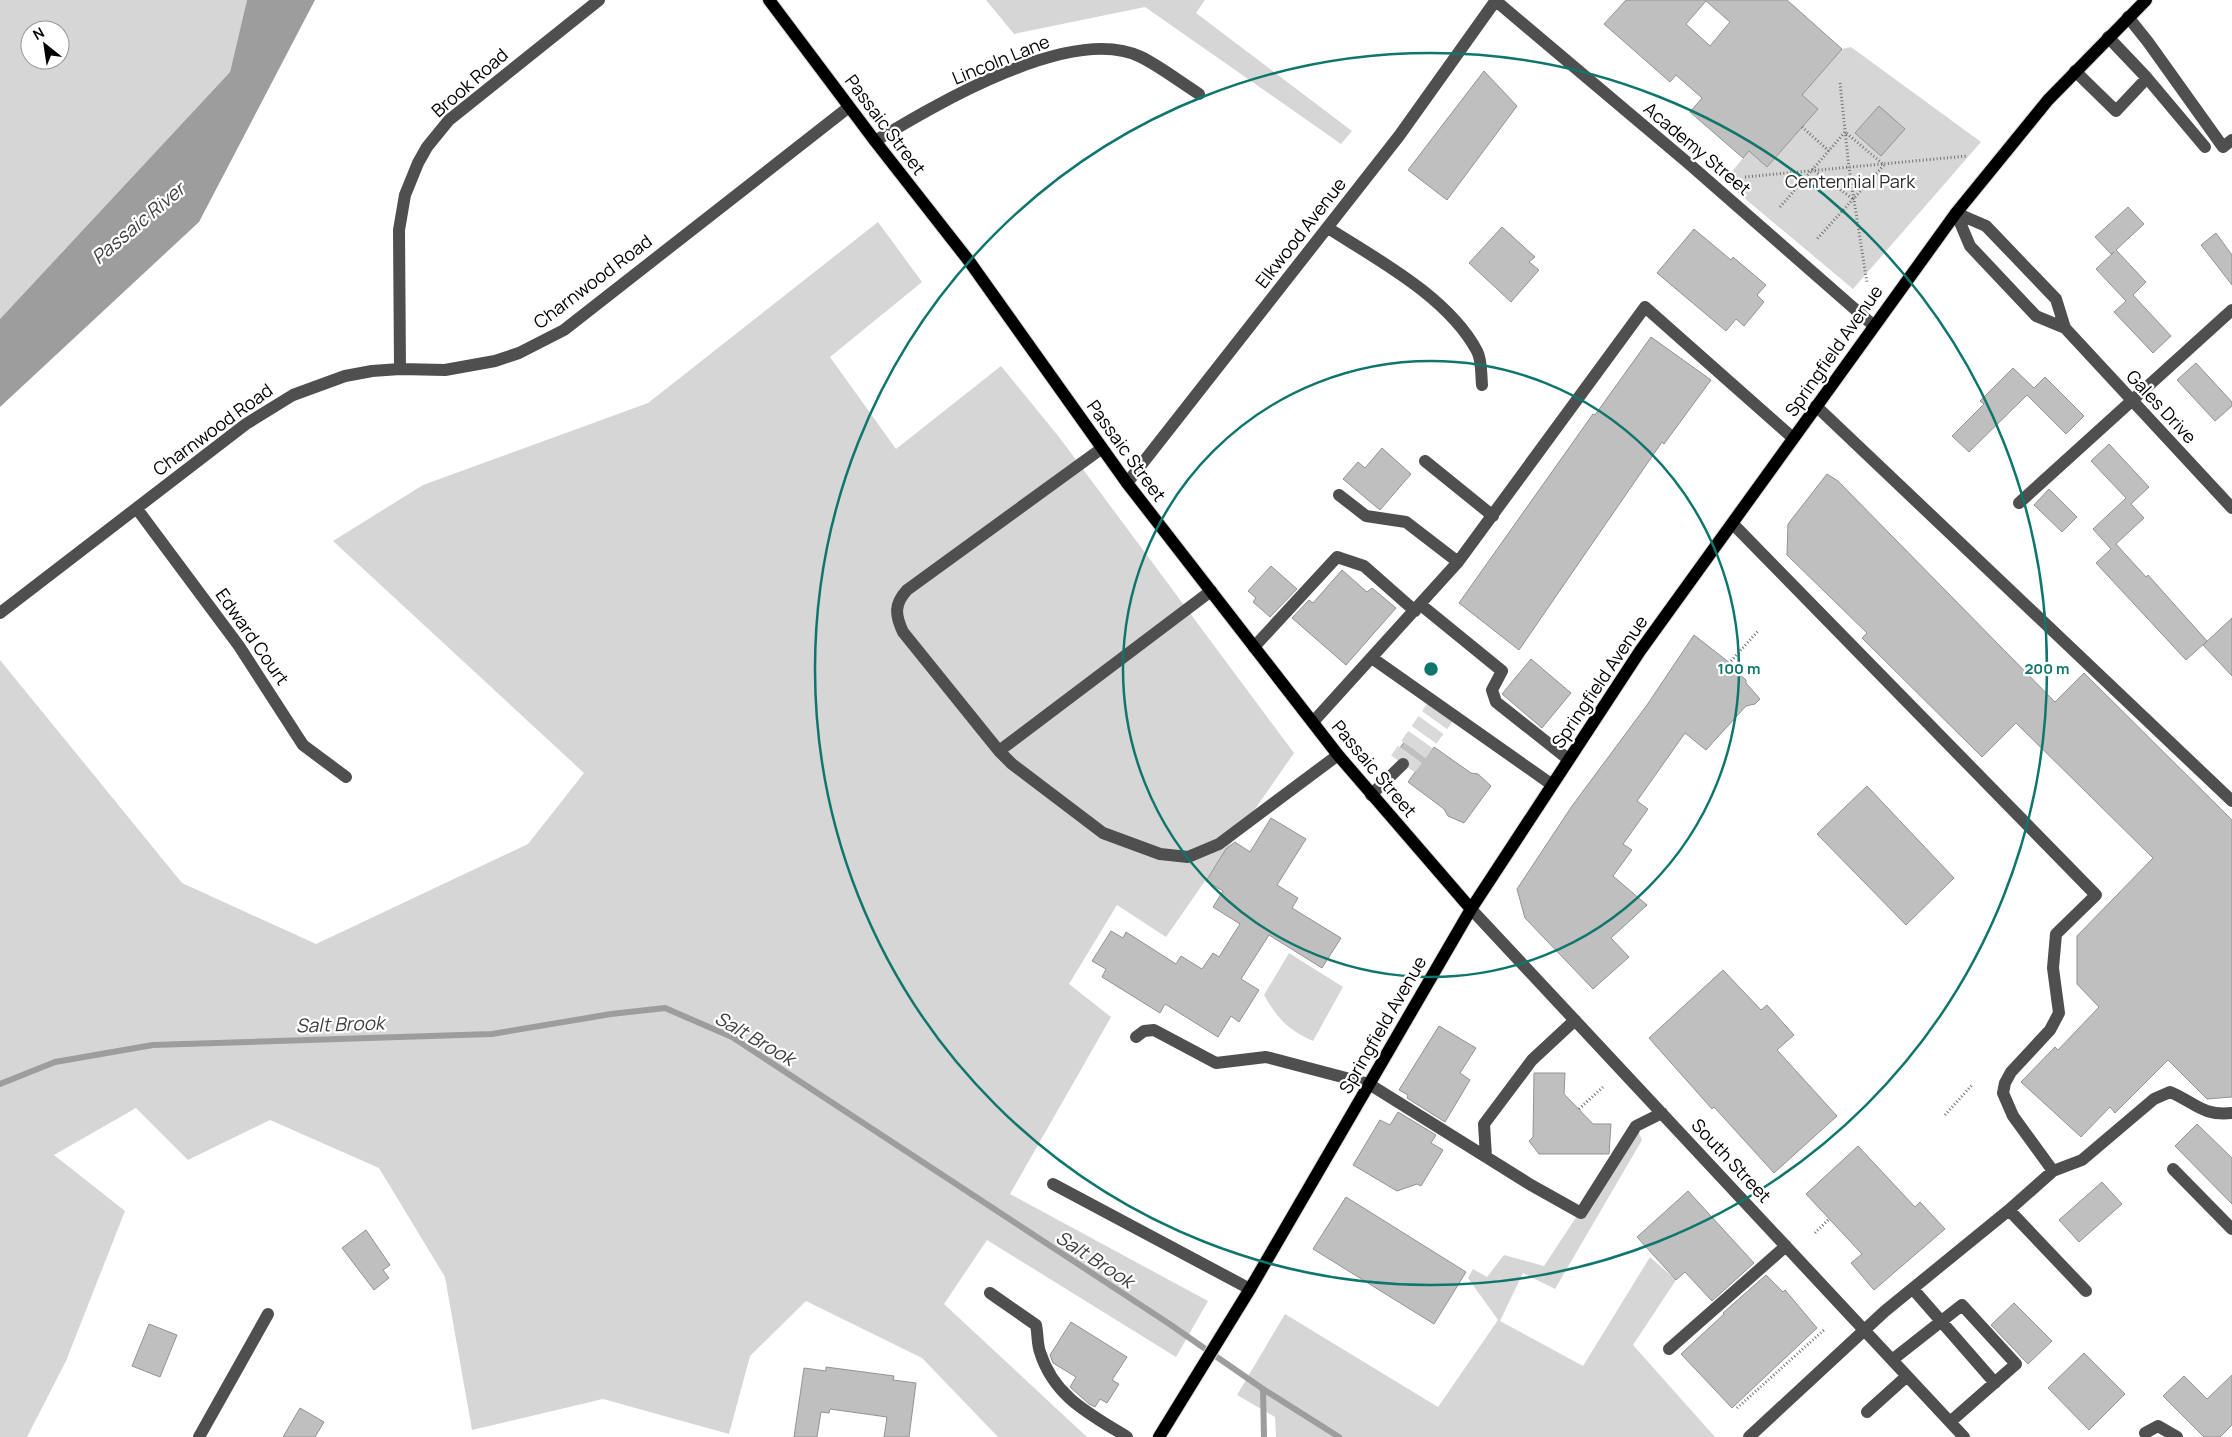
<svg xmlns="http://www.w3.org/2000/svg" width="2232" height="1437" font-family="Manrope,sans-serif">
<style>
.green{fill:#d6d6d6;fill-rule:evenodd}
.water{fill:#9d9d9d}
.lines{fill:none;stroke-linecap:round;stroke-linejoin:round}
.stream{stroke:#9d9d9d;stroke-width:6}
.building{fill:#bfbfbf;stroke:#939393;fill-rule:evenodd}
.minor-tunnel{stroke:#d9d9d9;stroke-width:12;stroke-dasharray:12 6;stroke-linecap:butt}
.major-casing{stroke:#dbdbdb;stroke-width:14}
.path{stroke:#717171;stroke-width:3;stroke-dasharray:1 2.5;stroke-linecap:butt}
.minor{stroke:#4f4f4f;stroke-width:12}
.major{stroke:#000;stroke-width:12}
.ring{fill:none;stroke:#0f766e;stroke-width:2.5}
.labels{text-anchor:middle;stroke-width:4.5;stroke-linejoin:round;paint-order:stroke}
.street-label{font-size:18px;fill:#000;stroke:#fff}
.park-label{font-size:18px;fill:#2d2d2d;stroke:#fff}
.water-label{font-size:19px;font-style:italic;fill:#3e3e3e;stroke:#fff}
.centre{fill:#0f766e;stroke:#fff;stroke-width:2.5}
.ring-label{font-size:15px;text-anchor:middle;font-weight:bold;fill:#0f766e;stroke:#fff;stroke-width:4.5;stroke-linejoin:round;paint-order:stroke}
</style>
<rect width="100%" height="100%" fill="#fff"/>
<path class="green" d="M0,0H247L230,72L0,319ZM30,30H60V60H30Z
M986,0H1205L1196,13L1352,131L1341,144L1145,7L1014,34Z
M1851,47L1981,142L1853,289L1724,181L1749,151L1767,167L1818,109L1802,95L1842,49Z
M878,222L922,282L830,357L896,449L1001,366L1059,437L1294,753L1166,937L1117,905L1069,984L1111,1017L1010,1194L1208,1301L1176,1357L987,1240L944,1304L1087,1437H998L922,1358L806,1301L750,1356L729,1434L603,1399L472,1430L445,1277L379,1168L270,1120L188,1160L136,1108L54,1155L125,1211L66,1361L27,1437H0V660L182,883L316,944L528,844L584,773L333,541L423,485L648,403Z
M1289,953L1343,987L1313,1041C1287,1029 1278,1019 1264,995Z
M1636,1126L1642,1140L1555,1289L1523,1273L1500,1321L1583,1366L1650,1257L1676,1280L1633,1345L1715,1437H1276L1275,1417L1237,1395L1285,1314L1438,1407L1498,1320L1468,1278L1473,1269L1487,1277L1504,1255L1544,1266Z"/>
<path class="water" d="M247,0H315L199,222L0,407V319L230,72Z"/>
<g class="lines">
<path class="stream" d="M0,1084L55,1062L153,1045L492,1034L611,1014L665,1008L732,1037L1168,1323L1263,1389L1339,1437
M1263,1389L1264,1437"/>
</g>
<path class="building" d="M1626,0H1787L1842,49L1802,95L1818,109L1767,167L1749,151L1743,158L1690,112L1702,98L1676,75L1670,82L1604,24ZM1706,1L1730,22L1710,46L1686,24Z
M1484,71L1517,106L1447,200L1408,170Z
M1879,106L1905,129L1881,156L1855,133Z
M2128,207L2144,224L2116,250L2146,282L2133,295L2171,336L2153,353L2114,312L2126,301L2096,269L2114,252L2111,254L2095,237Z
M1502,227L1535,257L1529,262L1539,270L1511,302L1469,263Z
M1694,229L1731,260L1733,257L1766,285L1757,295L1764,302L1744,326L1736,319L1726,331L1657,273Z
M2216,233L2232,255V285L2201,245Z
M1651,337L1711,380L1664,444L1662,442L1519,650L1459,603L1593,414L1595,415Z
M2196,363L2232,402V406L2215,421L2177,380Z
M2013,368L2034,388L2045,377L2084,416L2066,434L2027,395L1969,452L1952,436L1984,404L1980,401Z
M2109,444L2149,487L2131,504L2144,518L2116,544L2146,577L2148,575L2207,641L2186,660L2096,563L2111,549L2093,529L2126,498L2091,461Z
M1382,448L1411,474L1380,510L1343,479L1358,462L1365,468Z
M1827,474L1838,481L2055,702L2084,673L2232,820V1097L2207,1099L2168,1060L2115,1113L2110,1107L2081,1137L2021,1082L2055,1047L2058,1050L2099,1007L2077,984V936L2153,858L2016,723L1982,757L1862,638L1867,633L1787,555L1788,524Z
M2049,489L2077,517L2062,532L2034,505Z
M1271,566L1297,589L1270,617L1253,602L1256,598L1248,591Z
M1342,570L1367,592L1372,588L1396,608L1346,665L1292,618L1309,600L1313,603Z
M2232,618V676L2203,645Z
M1694,635L1735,667V670L1746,680V683L1760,699L1755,704L1746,706L1706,750L1685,733L1637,801L1648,809L1623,844L1632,850L1613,876L1647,905L1611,938L1629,957L1593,989L1525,918L1517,889L1572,806L1647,705Z
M1531,659L1571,693L1542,728L1502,694Z
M1408,737L1430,752L1434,747L1471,773L1478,774L1491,786L1464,823L1448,816L1444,809L1408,782L1416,771L1410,767L1408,758L1402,756L1398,758L1394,756Z
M1867,786L1954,878L1906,925L1817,834Z
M1271,818L1306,839L1277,885L1298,898L1292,908L1341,938L1322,968L1269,935L1241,979L1259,990L1239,1022L1231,1016L1218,1037L1165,1004L1160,1013L1102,977L1106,969L1092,961L1111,931L1123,938L1126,932L1176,964L1181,956L1202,969L1213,953L1219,957L1240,924L1213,907L1223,891L1206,881L1226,849L1235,842L1250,852Z
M1723,970L1761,1010L1767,1005L1794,1035L1777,1050L1837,1116L1774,1173L1714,1107L1712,1109L1649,1038Z
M1439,1026L1476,1048L1460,1073L1470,1080L1445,1122L1407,1098L1408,1095L1399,1090Z
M1534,1073H1565L1564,1094L1593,1124H1611L1609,1154H1539L1529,1141L1533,1137Z
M1398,1112L1436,1135L1431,1143L1443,1150L1421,1186L1417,1184L1397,1191L1353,1165L1380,1120L1390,1125Z
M2197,1124L2232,1158V1204L2175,1146Z
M1858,1146L1915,1207L1920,1202L1945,1229L1874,1290L1851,1263L1862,1254L1806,1194Z
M2102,1182L2122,1204L2079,1242L2059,1220Z
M1688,1191L1754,1263L1712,1301L1685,1272L1676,1280L1637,1237Z
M1346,1197L1466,1272L1434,1324L1313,1249Z
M366,1230L390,1265L383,1270L389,1278L374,1290L342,1248Z
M1766,1275L1783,1292L1785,1290L1817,1328L1732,1408L1681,1354L1724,1314L1723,1313Z
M2014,1303L2052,1341L2028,1364L1991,1325Z
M1071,1322L1127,1357L1112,1380L1119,1384L1107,1403L1100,1399L1095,1407L1089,1404L1070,1387L1076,1377L1053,1363L1050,1355Z
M149,1324L177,1335L160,1377L132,1366Z
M2084,1353L2125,1394L2089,1430L2048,1388Z
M826,1367L894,1376L893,1380L916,1383L909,1437H884L887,1417L830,1409L829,1413L821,1412L817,1437H794L804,1368L826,1371Z
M2232,1375V1425L2220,1437H2204L2163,1396L2184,1376L2207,1399Z
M300,1408L324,1422L315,1437H283Z"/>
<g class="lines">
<path class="minor-tunnel" d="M1396,759L1435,703
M1403,764L1443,708
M1410,769L1451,714"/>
<g class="major-casing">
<path id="major" d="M769,0L875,141L969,261L1127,483L1338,755L1471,909
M1159,1437L1250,1289L1471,909L1640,651L1956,213L2048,100L2146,0"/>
</g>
<path class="path" d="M1840,83L1849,168L1867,283
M1802,127L1829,151
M1812,169L1853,199
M1745,177L1967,156
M1780,207L1845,132L1884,165L1817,239
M1731,661L1758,631
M1579,1109L1603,1087
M1945,1115L1972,1085
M1815,1233L1829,1219
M1737,1408L1825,1329"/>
<path class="minor" d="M1496,1L1688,163L1873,325
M2128,17L2148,42L2223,147L2232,140
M2108,37L2147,78L2205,147
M2075,71L2116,111L2147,78
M875,141C935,105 1072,23 1141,57C1161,67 1180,82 1199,94
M1956,213L1986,226L2056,299L2065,328L2232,508
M1956,213L1970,246L2036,316L2065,328
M1328,228C1378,260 1448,297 1477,351C1482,360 1481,375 1482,385
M400,369L399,230L405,195L418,163L427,147L449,120L599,0
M1816,406L2232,801
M1101,449L907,590C894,604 895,615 903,632L999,751L1012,764L1103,833L1160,854L1188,857L1219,844L1338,755
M1425,461L1493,516
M1127,483L1399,136L1496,0
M1339,495L1366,516L1406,522L1458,562
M2019,503L2232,310
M137,509L239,646L303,745L346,777
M1733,524L2096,895L2056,934L2053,968L2059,1013L2050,1030L2011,1072L2005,1083L2003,1093L2013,1116L2053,1171L2009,1210L1885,1311L1749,1437
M1421,605L1502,671L1492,690L1496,702L1568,759
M0,613L246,424L293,395L345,376L372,371L400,369L445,370L495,361L519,353L564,330L849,107
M1254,647L1337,557L1364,566L1415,611
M1372,658L1551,784
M1313,722L1458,562L1645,307L1793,438
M999,751L1211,591
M1371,795L1403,764
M1471,909L1964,1437
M1136,1037L1144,1031L1154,1030L1216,1063L1266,1057L1369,1084L1531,1185L1581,1213L1636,1126L1662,1113
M1486,1157L1484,1124L1532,1060L1575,1020
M2173,1169L2232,1229
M2053,1171L2082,1160L2154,1099L2170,1092C2196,1103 2202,1116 2232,1113
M1053,1184L1250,1289
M2009,1210L2086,1291
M1913,1289L1995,1383
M990,1293L1036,1325C1038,1334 1037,1344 1040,1352C1054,1397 1090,1414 1127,1437
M1669,1349L1786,1246
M1892,1360L1962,1305L2016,1364L1950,1422
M1867,1412L1907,1376
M2145,1433L2158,1426L2177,1437
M199,1437L268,1314"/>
<use href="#major" class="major"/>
</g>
<g class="ring">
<circle cx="1431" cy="669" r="308"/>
<circle cx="1431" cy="669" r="616"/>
</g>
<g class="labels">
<g class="street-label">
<text transform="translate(1001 60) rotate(-22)" y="6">Lincoln Lane</text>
<text transform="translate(470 83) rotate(-41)" y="6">Brook Road</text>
<text transform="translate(885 125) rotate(53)" y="6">Passaic Street</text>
<text transform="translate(1697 149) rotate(40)" y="6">Academy Street</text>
<text transform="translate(1301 233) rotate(-52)" y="6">Elkwood Avenue</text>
<text transform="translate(593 282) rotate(-37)" y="6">Charnwood Road</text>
<text transform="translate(1834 351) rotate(-55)" y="6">Springfield Avenue</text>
<text transform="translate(2161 407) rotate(47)" y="6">Gales Drive</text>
<text transform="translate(213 430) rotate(-36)" y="6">Charnwood Road</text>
<text transform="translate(1126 451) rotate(54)" y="6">Passaic Street</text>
<text transform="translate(252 637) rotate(55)" y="6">Edward Court</text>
<text transform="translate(1600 682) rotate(-56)" y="6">Springfield Avenue</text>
<text transform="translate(1374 769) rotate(50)" y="6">Passaic Street</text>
<text transform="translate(1383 1025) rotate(-60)" y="6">Springfield Avenue</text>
<text transform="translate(1731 1161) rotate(47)" y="6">South Street</text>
</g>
<g class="park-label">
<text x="1850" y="188">Centennial Park</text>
</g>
<g class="water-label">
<text transform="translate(138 223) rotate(-40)" y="7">Passaic River</text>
<text transform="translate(340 1024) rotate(-2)" y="7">Salt Brook</text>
<text transform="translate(755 1038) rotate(30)" y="7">Salt Brook</text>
<text transform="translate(1095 1259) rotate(33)" y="7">Salt Brook</text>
</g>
</g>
<circle cx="1431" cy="669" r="8" class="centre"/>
<g class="ring-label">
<text x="1739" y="674">100 m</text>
<text x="2047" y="674">200 m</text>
</g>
<g transform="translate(45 45) rotate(330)"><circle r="24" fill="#ffffff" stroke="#999999"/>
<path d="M0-4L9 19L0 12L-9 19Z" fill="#000000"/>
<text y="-8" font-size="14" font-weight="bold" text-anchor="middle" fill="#000000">N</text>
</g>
</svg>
